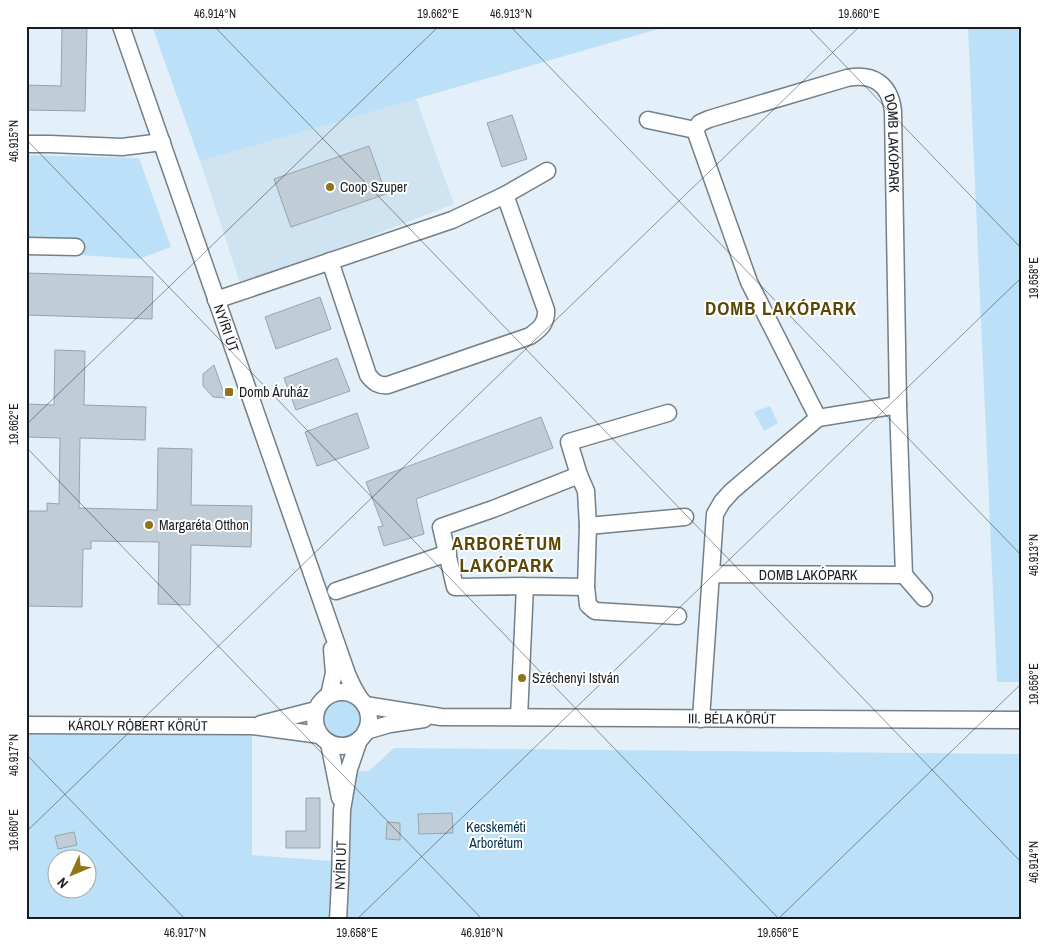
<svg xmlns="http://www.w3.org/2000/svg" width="1048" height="946" font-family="'Archivo Narrow',sans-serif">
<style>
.built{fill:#d0e3f1}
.green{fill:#bde0f9;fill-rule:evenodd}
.building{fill:#c1cdd6;stroke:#98a4ac}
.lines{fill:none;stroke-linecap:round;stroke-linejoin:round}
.minor-casing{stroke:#747f87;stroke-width:19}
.minor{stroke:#fff;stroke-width:16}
.ticks{fill:none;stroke:#191d21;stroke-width:1;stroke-opacity:0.45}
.poi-dot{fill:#917419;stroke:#fff;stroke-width:2}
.labels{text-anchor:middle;stroke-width:4;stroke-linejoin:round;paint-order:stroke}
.street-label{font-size:14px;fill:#191d21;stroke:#fff}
.poi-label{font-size:14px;fill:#191d21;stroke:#fff;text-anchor:start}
.park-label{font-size:14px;fill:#05334d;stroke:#fff}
.district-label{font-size:19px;font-weight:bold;letter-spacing:1px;fill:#5a4605;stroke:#fff}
.neatline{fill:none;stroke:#191d21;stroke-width:2}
.ticks-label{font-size:12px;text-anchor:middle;fill:#191d21}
</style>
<rect width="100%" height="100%" fill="#e3f0f9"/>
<path class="built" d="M416,98L454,204L241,286L200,161Z"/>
<path class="green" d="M152,26H669L200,161Z
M968,26H1022V682H997Z
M26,155L139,158L171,247L139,259L80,255V243H26Z
M770,406L778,423L764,431L754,412Z
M321 719a21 21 0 1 1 42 0a21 21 0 1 1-42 0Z
M26,725L252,726V855L344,862L353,771H369L394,748L1022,754V920H26ZM58,858H88V888H58Z"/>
<path class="building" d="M62,26H87L85,111L26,110V85L61,86Z
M512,115L527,159L502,167L487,123Z
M369,146L386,194L291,227L274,179Z
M26,273L153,277L152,319L26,315Z
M320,297L331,329L276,349L265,317Z
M55,350L85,351L84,405L146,407L145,440L80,438L79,508L157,510L158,448L192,449L191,505L252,506L251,547L191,545L190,605L158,604L159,542L91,541V549H83L82,607L26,606V511H47V503L59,504L60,438L26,437V404L54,405Z
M337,358L350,391L296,410L284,378Z
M214,365L222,388L226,398L213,397L203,386V374Z
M357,413L369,448L317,466L305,432Z
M541,417L553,448L416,499L424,534L384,546L378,527L383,526L366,482Z
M306,798H320V848H286V831H306Z
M452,813L453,833L419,834L418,814Z
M387,822L400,823V840L386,839Z
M74,832L77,845L58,849L55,836Z"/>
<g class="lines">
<g class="minor-casing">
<g id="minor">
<path id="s1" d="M121,26L347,674L353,687L360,699"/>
<path d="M648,120L695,130"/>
<path d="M26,144H50L122,147L162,142"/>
<path d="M26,246L76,247"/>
<path d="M330,261L368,375C374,383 379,386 388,385L530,336C540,329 547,323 546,310L505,195"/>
<path d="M216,300L452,220L505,195L547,171"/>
<path d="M818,418L898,405"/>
<path d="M579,475L569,442L668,413"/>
<path d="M588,526L685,517"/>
<path d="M904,575L924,598"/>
<path d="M586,587L588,605L595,611L678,616"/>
<path d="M336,591L448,553"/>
<circle cx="342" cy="719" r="27"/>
<path d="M329,695L334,673L332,649"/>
<path id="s2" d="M365,705L441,717L1022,720"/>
<path d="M519,717L525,586L455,587L441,527L493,509L579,475L586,491L588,526L586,587L525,586"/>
<path id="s3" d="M701,719L715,514L722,502L732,491L818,418L749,282L695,130L700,123L709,119L847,78C873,73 890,84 893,111L898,405L904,575L712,574"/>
<path d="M261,724L316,710"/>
<path id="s4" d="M26,725L252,726L320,735"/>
<path d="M366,731L390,724L424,719"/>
<path d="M329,743L340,798"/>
<path id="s5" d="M338,920L340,881L342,810L349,769L359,740"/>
</g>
</g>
<use href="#minor" class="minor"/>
</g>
<path class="ticks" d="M214,26L1022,863M510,26L1022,556M807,26L1022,249M26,139L780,920M26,425L439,26M26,447L483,920M26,754L186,920M26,832L860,26M356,920L1022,277M777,920L1022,683"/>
<g class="poi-dot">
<circle cx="330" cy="187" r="5"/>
<rect x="224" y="387" width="10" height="10" rx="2.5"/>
<circle cx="149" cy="525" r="5"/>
<circle cx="522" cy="678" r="5"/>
</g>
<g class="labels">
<g class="street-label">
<text dy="5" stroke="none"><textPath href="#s3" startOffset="921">DOMB LAKÓPARK</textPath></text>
<text dy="5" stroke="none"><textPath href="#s1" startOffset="320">NYÍRI ÚT</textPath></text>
<text x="808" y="580">DOMB LAKÓPARK</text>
<text dy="5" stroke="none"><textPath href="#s2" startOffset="368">III. BÉLA KÖRÚT</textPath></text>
<text dy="5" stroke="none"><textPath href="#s4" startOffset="112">KÁROLY RÓBERT KÖRÚT</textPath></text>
<text dy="5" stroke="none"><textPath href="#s5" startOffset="55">NYÍRI ÚT</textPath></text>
</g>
<g class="poi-label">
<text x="340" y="192">Coop Szuper</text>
<text x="239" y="397">Domb Áruház</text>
<text x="159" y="530">Margaréta Otthon</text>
<text x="532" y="683">Széchenyi István</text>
</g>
<g class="park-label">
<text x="496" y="832">Kecskeméti<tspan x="496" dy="16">Arborétum</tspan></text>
</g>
<g class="district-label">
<text x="781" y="315">DOMB LAKÓPARK</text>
<text x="507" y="550">ARBORÉTUM<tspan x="507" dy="22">LAKÓPARK</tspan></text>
</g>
</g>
<rect width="1048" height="946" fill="none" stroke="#ffffff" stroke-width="55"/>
<g transform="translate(72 874) rotate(226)"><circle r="24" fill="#ffffff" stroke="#a3a5a6"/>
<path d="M0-4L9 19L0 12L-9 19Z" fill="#917419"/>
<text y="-8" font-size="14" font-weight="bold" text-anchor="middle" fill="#191d21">N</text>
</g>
<rect x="28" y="28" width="992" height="890" class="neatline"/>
<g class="ticks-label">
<text x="215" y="18">46.914°N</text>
<text x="438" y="18">19.662°E</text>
<text x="511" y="18">46.913°N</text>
<text x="859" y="18">19.660°E</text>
<text transform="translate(14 141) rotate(-90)" y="4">46.915°N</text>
<text transform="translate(1034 278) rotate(-90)" y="4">19.658°E</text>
<text transform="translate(14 424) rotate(-90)" y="4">19.662°E</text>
<text transform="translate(1034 555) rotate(-90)" y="4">46.913°N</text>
<text transform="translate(1034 684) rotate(-90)" y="4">19.656°E</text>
<text transform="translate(14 755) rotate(-90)" y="4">46.917°N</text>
<text transform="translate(14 830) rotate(-90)" y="4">19.660°E</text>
<text transform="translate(1034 862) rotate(-90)" y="4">46.914°N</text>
<text x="185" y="937">46.917°N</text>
<text x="357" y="937">19.658°E</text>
<text x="482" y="937">46.916°N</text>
<text x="778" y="937">19.656°E</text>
</g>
</svg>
